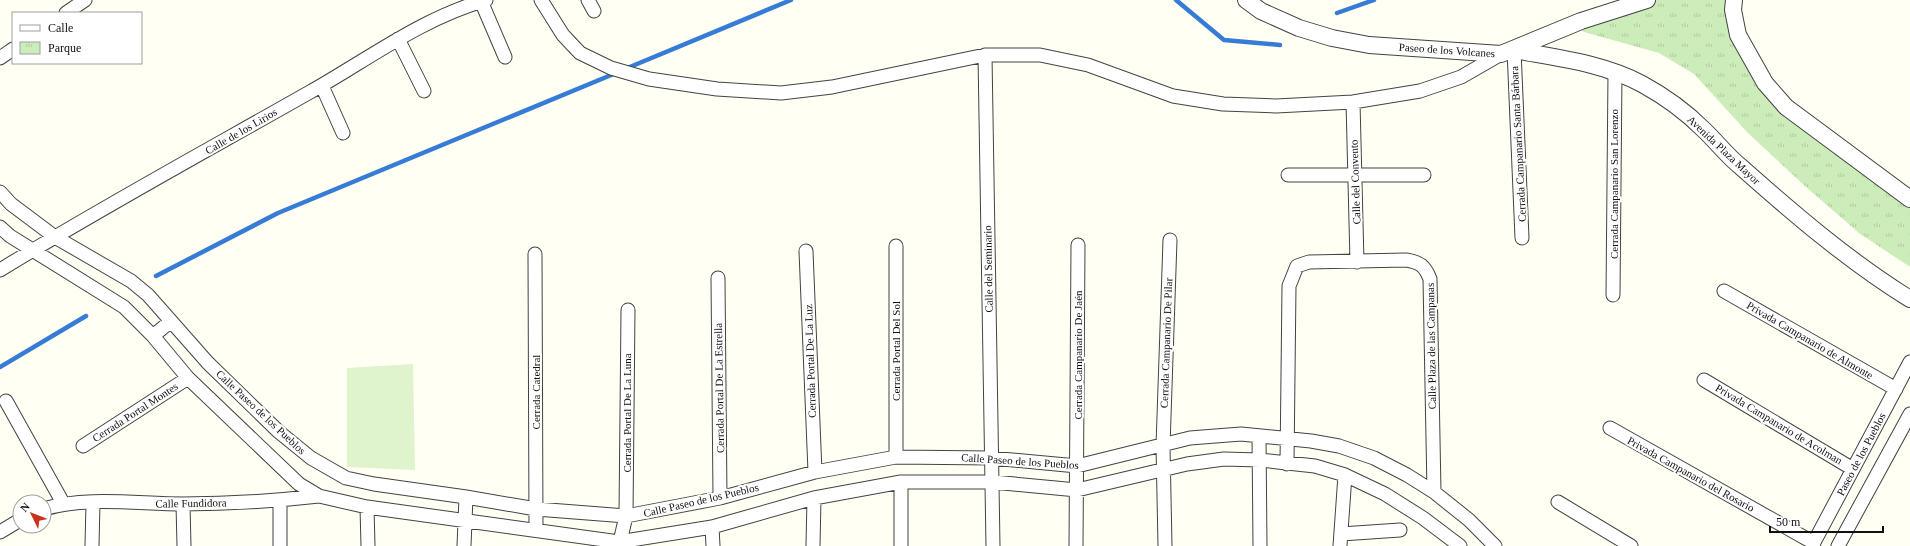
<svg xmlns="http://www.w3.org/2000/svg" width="1910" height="546" font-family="'Times New Roman',serif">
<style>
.park{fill:url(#park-tufts)}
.pitch{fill:#dff4cc}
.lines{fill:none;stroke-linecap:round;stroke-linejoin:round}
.stream{stroke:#367cd6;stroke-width:4.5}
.minor-casing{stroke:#434343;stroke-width:15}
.tertiary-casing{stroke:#434343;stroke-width:18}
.minor{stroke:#fff;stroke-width:13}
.tertiary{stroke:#fff;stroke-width:16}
.labels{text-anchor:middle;stroke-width:4;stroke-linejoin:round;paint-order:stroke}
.street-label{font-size:11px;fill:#101010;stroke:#fff}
</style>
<defs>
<pattern id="park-tufts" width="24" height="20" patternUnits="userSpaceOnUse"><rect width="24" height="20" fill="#ccedb9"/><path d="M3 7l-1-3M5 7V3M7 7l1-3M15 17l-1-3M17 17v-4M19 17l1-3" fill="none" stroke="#aeca9e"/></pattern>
</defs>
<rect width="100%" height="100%" fill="#fffff3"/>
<path class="park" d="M1638,0H1728L1753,63L1823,130L1910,194V267L1859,233L1806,187L1747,132L1694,74L1659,53L1584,32L1579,28Z"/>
<path class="pitch" d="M413,364L415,470L347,467V368Z"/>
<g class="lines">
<path class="stream" d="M1176,0L1224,40L1280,45
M1337,13L1374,0
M625,69L791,0
M156,276L278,213L616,73
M0,367L86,316"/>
<g class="minor-casing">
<path id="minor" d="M541,0L563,35L580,53L611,68L649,79L717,89L781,93L832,87L985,55H1040L1088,65L1173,96L1223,104L1276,106L1353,102L1420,91L1461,77L1501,54
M588,0L594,11
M481,1L505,57
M66,13L85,0
M398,39L424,91
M1514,50L1522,238
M985,55L993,546
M0,58L13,49
M322,86L343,133
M1353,102L1357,262
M1288,175H1424
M0,192L11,204L55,237L131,281L148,295L208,363L279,432L311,458L346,478L374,484L466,497L536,509L626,516L720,498L815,472L896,457L991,458L1077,466L1190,438L1241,434L1311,441L1339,446L1374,458L1407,475L1434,492L1469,520L1495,546
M0,227L10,236L124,307L153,336L188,378L299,484L319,496L367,507L619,542L712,527L814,498L901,482H993L1077,490L1187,464L1224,459L1260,460L1315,466L1345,475L1385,494L1423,518L1460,546
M896,246V457
M806,251L815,472
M535,254L536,530
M0,270C101,208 206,151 310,92C367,60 422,18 486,0
M718,278L720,498
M1724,291L1896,389
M1613,295L1615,72
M153,336L171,321
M1704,380L1853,469
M6,401L63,503
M1610,428L1814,543
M1259,436L1260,546
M83,446L188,378
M1287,464L1289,286L1297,266L1309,262L1406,260C1420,262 1425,266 1430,279L1434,492
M901,482V546
M1558,502L1631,546
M183,504L184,546
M367,507L368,546
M44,509C86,496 138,504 183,504C228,504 274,501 319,496
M712,527L713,546
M0,532L20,520
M1341,534L1400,530
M92,546L93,503
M280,546V500
M464,546L466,497
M619,546L626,516L628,310
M813,546L814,498
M1076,546L1078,245
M1165,546L1163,446L1170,240
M1340,546L1345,475
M1812,546L1910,362
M1838,546L1910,414"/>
</g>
<g class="tertiary-casing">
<path id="tertiary" d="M1246,0L1261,11L1299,28L1332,38L1369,45L1501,54L1581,21L1647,0
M1734,0L1733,10L1738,35L1765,83L1786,107L1910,199
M1514,50C1557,58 1603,63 1642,84C1664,96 1685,111 1703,129C1716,141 1727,156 1741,167C1794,214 1850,262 1910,299"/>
</g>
<use href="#minor" class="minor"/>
<use href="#tertiary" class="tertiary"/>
</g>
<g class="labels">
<g class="street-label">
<text transform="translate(1447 50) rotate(4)" y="4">Paseo de los Volcanes</text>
<text transform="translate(241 131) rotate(-30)" y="4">Calle de los Lirios</text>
<text transform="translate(1518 144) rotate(-93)" y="4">Cerrada Campanario Santa Bárbara</text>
<text transform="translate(1724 150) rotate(43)" y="4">Avenida Plaza Mayor</text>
<text transform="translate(1355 182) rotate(-92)" y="4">Calle del Convento</text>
<text transform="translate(1614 184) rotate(-90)" y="4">Cerrada Campanario San Lorenzo</text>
<text transform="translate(988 269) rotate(-91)" y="4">Calle del Seminario</text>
<text transform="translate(1810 340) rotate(30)" y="4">Privada Campanario de Almonte</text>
<text transform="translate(1166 343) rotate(-88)" y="4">Cerrada Campanario De Pilar</text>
<text transform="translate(1431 346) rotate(-91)" y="4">Calle Plaza de las Campanas</text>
<text transform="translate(896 351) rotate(-90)" y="4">Cerrada Portal Del Sol</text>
<text transform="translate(1078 355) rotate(-90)" y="4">Cerrada Campanario De Jaén</text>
<text transform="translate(810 361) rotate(-92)" y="4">Cerrada Portal De La Luz</text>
<text transform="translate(719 388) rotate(-91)" y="4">Cerrada Portal De La Estrella</text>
<text transform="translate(536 392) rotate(-90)" y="4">Cerrada Catedral</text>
<text transform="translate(135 412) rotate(-33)" y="4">Cerrada Portal Montes</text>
<text transform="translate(261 412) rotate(43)" y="4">Calle Paseo de los Pueblos</text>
<text transform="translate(627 413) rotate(-90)" y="4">Cerrada Portal De La Luna</text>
<text transform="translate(1779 424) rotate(31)" y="4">Privada Campanario de Acolman</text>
<text transform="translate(1861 454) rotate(-62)" y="4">Paseo de los Pueblos</text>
<text transform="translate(1020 461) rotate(4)" y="4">Calle Paseo de los Pueblos</text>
<text transform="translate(1691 474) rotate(29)" y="4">Privada Campanario del Rosario</text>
<text transform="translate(701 500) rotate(-13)" y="4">Calle Paseo de los Pueblos</text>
<text transform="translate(191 503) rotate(-1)" y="4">Calle Fundidora</text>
</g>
</g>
<rect x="12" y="12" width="130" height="52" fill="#ffffff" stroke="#9f9f9f"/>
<rect x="20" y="25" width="20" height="6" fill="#ffffff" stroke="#9f9f9f"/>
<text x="48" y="32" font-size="12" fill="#101010">Calle</text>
<rect x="20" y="42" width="20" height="12" fill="url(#park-tufts)" stroke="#9f9f9f"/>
<text x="48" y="52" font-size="12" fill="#101010">Parque</text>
<g transform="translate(32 514) rotate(313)"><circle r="19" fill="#ffffff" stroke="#9f9f9f"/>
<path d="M0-3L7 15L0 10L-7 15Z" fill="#cb321d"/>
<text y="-6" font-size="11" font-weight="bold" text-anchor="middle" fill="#101010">N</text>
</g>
<path d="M1770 526v6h113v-6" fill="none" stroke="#101010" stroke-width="2"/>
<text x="1776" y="526" font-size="12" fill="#101010" stroke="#ffffff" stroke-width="3" paint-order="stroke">50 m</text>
</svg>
